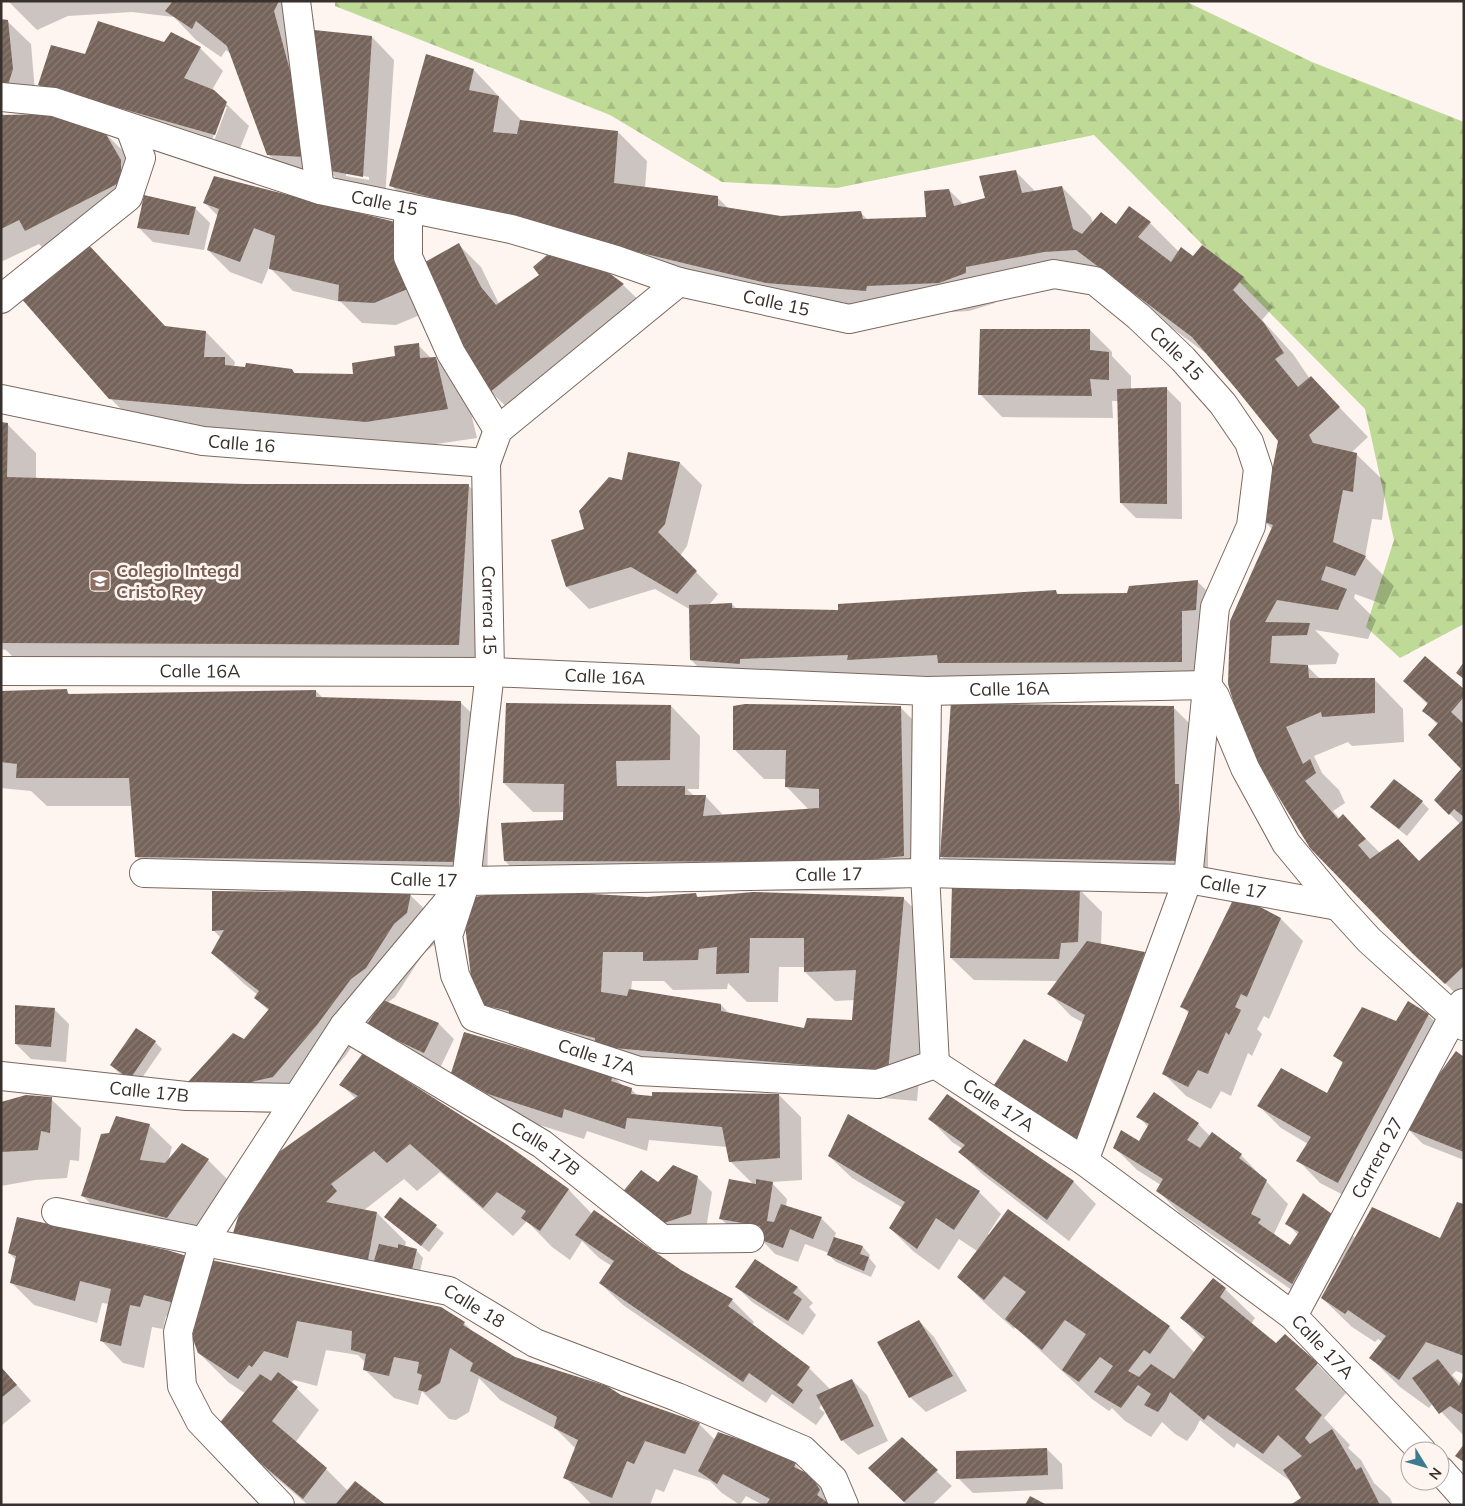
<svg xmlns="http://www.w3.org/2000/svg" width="1465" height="1506" font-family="Mulish,sans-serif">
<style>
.forest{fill:url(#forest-firs)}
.shadow{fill:#0003;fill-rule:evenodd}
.building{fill:url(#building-hatch);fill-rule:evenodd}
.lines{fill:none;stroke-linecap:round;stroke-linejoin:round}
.street-casing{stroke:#7a685f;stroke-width:30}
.street{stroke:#fff;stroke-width:28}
.labels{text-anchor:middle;stroke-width:5;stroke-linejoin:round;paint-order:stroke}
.street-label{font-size:18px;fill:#38302c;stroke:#fef5f1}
.education-label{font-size:18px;font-weight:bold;fill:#785e54;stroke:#fef5f1;text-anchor:start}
</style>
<defs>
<pattern id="forest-firs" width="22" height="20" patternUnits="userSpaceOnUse" patternTransform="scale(1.25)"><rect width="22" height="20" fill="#bfda96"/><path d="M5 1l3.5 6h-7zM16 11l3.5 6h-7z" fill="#a5bb81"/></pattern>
<pattern id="building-hatch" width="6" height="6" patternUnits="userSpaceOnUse" patternTransform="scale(1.25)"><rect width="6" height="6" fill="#76645b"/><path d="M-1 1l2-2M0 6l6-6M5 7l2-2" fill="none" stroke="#897b74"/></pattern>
</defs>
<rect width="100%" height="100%" fill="#fef5f1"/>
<path class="forest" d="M335,1H1185L1312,62L1464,122V624L1400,658L1366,627L1394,540L1365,409L1094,135L837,188L722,182L610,115L335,6Z"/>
<path class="shadow" d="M8,1H295L314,20L303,41L320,108L372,37L394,60L385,199L350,192L332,174L298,184L268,154L231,54L226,50L221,57L196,40L174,17L132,12L68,16L37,30ZM346,173L369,177V180L346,176Z
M8,22L31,44L35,92L1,100Z
M165,43L200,48L223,71L212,90L249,126L237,156L62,108L39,85L86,56ZM224,107H227L214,141L212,140Z
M474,70L522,121L618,132L647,161L645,188L717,197L729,209L781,217L861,213L868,220L928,218L949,190L964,205L986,199L1016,172L1036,192L1062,187L1091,217L1093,223L1116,226L1150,223L1179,252L1194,258L1202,247L1243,278L1273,307L1262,320L1293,354L1310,379L1311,378L1368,437L1351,453L1356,454L1386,483L1382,520L1372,519L1365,557L1394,586L1385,605L1355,594L1354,598L1376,620L1368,639L1315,630L1339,654L1336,664L1306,665L1320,679H1374L1403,709L1404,742L1352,746L1348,742L1314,756L1322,773L1339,790L1345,803L1333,811L1340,819L1343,816L1380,853L1420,862L1460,824L1436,800L1463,769L1438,725L1424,711L1428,705L1404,681L1464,691V1002L1310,847L1247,743L1272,529L1264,521L1279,441L1211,357L1106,279L995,296V303L969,311L896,315L420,215L391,185Z
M1,112L6,117L104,132L127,155L143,183V202L195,208L210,223L204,250L153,242L138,227L143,204L48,253L39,244L3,261L1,259Z
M205,203L421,266L459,245L481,267L499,304L540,276L604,272L623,285L646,307L514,414L491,392L432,310L396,325L362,323L341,302L293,291L269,267L262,284L230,272L208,250L218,216Z
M84,241L166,328L206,332L235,362L234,367L292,370L296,374L354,375L396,357L418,345L432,359H436L465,388L477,438L396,450L139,427L110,398Z
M1090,330L1112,352V356L1131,376V390L1166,388L1181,403L1182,519L1136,518L1121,503L1118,401H1112L1113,418L1002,417L980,394Z
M1,424H7L36,453V479L245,485H468L498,515L488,674L28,672L6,650L1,649Z
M629,453L680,463L702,485L687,546L680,556L718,594L709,605L732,604L737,609L839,611L1055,591L1059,595L1128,594L1197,581L1227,611L1211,691L721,689L691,660V610L655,589L589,609L567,587L586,530L623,481Z
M66,691L71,695L316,691L323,698L460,702L490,731L487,891L165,885L136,856L132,806H47L31,791L1,788V692Z
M985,702L989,706L1173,707L1202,736L1208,814V890L1078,888L1102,912L1101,945L1144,953L1166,975L1120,1109L1099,1163L1068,1064L1084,1023L1071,1016L1049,993L1059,981L974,980L951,958L972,887L942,857Z
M671,706L700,736L699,789H687L694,796H705L724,816L809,810L787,787V779H764L735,750L900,707L930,737L933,885L879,891L536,890V892L505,861L564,822V812H533L504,783Z
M1422,802L1429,809L1407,836L1379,814Z
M695,894L699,898H903L933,927L917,1101L644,1077L475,1002L647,899ZM779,967H805V972L835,1001L855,1000L853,1021L805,1030L730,1014L721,1005L631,991L632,981H664L673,990L727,989L728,983L747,1002H778Z
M410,895L440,924L436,943L423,954L395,997L387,1003L439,1024L454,1039L440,1068L367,1025L346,1055L303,1106L268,1113L218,1110L189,1082L244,1041L269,1011L255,998L258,995L242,982L213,953L221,938L213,930Z
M1237,896L1281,919L1303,941L1269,1019L1264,1016L1257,1029L1262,1034L1252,1056L1248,1053L1231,1096L1221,1091L1211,1109L1186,1096L1164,1074L1189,1014L1182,1006Z
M54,1009L69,1024L66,1062L31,1059L16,1044Z
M1428,1015L1451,1037L1361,1204L1320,1183L1298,1160L1308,1144L1281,1128L1259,1106L1328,1095L1343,1064L1335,1055L1397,1023Z
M155,1042L162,1049L137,1085L118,1072L111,1065Z
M1464,1059V1160L1423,1144L1408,1129Z
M452,1073L613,1076L624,1087L631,1089L638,1096L653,1097L779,1095L801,1117L802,1180L771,1182L787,1199L786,1207L821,1218L836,1233L834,1238L863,1247L870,1255L869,1258L876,1266L871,1277L836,1262L829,1255V1253L805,1244L798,1262L775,1254L760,1238L736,1233L720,1218L754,1185L730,1161L727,1147L649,1140L647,1151L587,1131L584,1139L511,1116L475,1096Z
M341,1084L506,1145L569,1190L592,1214L681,1271L732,1300L754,1322L752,1326L809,1368L831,1390L852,1380L867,1395L888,1441L858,1455L842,1440L822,1404L819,1408L825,1413L816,1425L772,1394L766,1403L623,1305L600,1283L612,1266L599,1258L582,1241L570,1260L552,1247L527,1221L513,1236L440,1172L417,1191L404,1179L363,1211L377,1213L406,1242L405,1247L416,1250L423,1258L418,1280L264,1262L235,1233L356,1099Z
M947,1096L1074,1182L1096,1204L1069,1241L982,1174L960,1152L963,1149L952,1142L930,1119Z
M51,1099L81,1128L79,1161L70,1160L67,1178L35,1180L1,1186V1104Z
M1138,1116L1198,1124L1210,1136L1241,1155L1288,1204L1274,1234L1290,1247L1298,1235L1287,1223L1303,1195L1332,1215L1356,1239H1441L1464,1205V1374L1456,1371L1452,1375L1461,1384L1464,1377V1436L1433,1403L1429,1408L1400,1387L1371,1358L1383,1342L1378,1339L1375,1342L1352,1327L1322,1298L1342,1264L1340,1262L1315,1306L1180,1213L1158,1191L1161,1185L1137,1170L1114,1147L1140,1143L1148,1127Z
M149,1125L172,1147L168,1161L208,1160L230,1182L189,1240L104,1218L82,1195Z
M829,1156L979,1192L1001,1214L988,1234L1169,1327L1195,1353L1204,1341L1182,1318L1225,1289L1255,1318L1251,1324L1276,1345L1317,1364L1346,1393L1324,1418L1350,1445L1348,1448L1361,1460L1374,1483L1390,1498L1393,1505H1293L1303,1498L1293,1483L1237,1443L1234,1448L1200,1420L1195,1430L1187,1441L1175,1434L1162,1422L1151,1437L1125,1421L1112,1408L1109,1411L1092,1399L1015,1327L1014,1329L988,1306L958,1277L977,1251L959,1239L939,1270L913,1251L890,1228L903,1208L852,1178Z
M697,1177L712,1192L706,1229L675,1240L637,1210Z
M400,1198L444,1233L429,1252L393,1224Z
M9,1253L189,1258L464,1323L476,1335L515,1358L699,1424L715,1440L795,1464L803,1473L811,1476L833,1499L837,1505H763L746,1496L740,1505L722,1493L710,1481L674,1469L664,1492L656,1489L650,1505H592L565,1477L576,1449L556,1429L500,1400L479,1378L469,1412L456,1420L449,1419L422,1391L418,1405L394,1398L364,1369L366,1363L358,1355L326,1350L317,1386L294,1380L291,1383L319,1410L295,1443L326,1469L348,1491L384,1505H308L241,1448L246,1394L228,1382L199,1353L196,1325L166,1316L163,1329L152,1327L144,1368L123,1363L101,1340L109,1304L102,1303L97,1323L34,1305L11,1282L16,1260Z
M755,1261L798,1288L813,1303L809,1307L816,1315L803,1335L752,1302L737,1287Z
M919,1321L934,1337L967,1391L926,1412L910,1397Z
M1,1367L31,1401L1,1426Z
M902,1439L952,1486L932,1505H907L885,1483Z
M1047,1449L1062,1464L1063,1489L973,1493L958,1478Z"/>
<path class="building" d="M173,1H279L274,11L297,97L305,157L267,155L227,46L196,21L192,29L165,11Z
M1,19L8,20L13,69L8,85L1,84Z
M98,21L164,42L171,32L201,47L184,78L214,90L227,102L215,135L38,85L51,45L85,54Z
M314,30L372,36L363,177L326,170Z
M426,54L474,69L469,90L499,96L493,132L517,134L520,120L618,131L614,183L718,196V206L781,216L861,211L863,219L926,217L924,191L949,189L954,206L985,198L979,176L1016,170L1022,193L1062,186L1073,229L1082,234L1101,212L1116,224L1129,206L1151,222L1138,237L1171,262L1181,247L1193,256L1202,245L1244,277L1233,290L1264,323L1284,353L1275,359L1298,387L1311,376L1340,407L1309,435L1313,443L1357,453L1353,492L1343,490L1333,542L1366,556L1355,576L1326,566L1321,580L1347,589L1338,610L1277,600L1265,622L1310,623L1307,635L1272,636L1270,663L1308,665L1309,678H1375V713L1322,717L1321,712L1286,727L1303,764L1310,759L1316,773L1305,781L1338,819L1343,814L1366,839L1358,845L1370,859L1398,839L1419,861L1464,819V966L1445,984L1412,953L1310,848L1246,744L1228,684L1230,621L1273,525L1262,521L1278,441L1237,390L1192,337L1076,250L1044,252L966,267V273L939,283L867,286L866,291L766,283L592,241L389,186Z
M55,114L91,129L104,131L121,160V182L25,231L19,220L1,229V115Z
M214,176L399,223L410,288L374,303L338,301L339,285L269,269L275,236L254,228L240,262L207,250L219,209L203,203Z
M144,195L196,207L189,235L137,228Z
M84,240L165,326L206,331L204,357H225V365L245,367L246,363L292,369L294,373L353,374L352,363L395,356L394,346L419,343L420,358L436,357L448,409L366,422L109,399L20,297Z
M459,243L481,287L496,305L539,275L533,267L547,255L605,270L624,284L490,392L453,343L418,266Z
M980,329H1090V350L1109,352V380L1090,379L1092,396L978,395Z
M1167,387V504L1120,503L1117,389Z
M1,422L8,423L7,477L245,484H469L459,645L1,643Z
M628,452L680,462L665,524L658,532L697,571L677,594L631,567L566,587L551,540L584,529L579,511L609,477L622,480Z
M1198,580L1196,610L1182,611V662L938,663L937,655L847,660L848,655L740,659V664L690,660L689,605L732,603V608L838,610V604L1056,590L1057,594L1127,593L1129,586Z
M1425,656L1464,689V697L1451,712L1464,724V817L1454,809L1449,815L1434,800L1461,769L1428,735L1438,723L1422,711L1428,703L1403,681Z
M1464,662V679L1456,673Z
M67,689L68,694L316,690V697L461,701L458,862L135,857L129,778H16L17,764L1,762V691Z
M986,701V704L1174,706L1175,784H1179V861L940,857L951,702Z
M506,703L671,705L670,760L616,761L617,786H685V795H706L703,816L819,808V789L785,787L786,750H733V706L745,704L901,706L904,856L849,862L504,861L501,823L563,820L564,784L503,783Z
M1394,779L1423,801L1399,829L1370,807Z
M952,885L1080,888L1078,942L1061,943L1059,959L950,958Z
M520,890L647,897L696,893L697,897L753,892L904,897L888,1072L614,1048L595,1043V1038L508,1016L509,1011L474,1003L463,907L474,897ZM750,938H804V972L856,970L852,1020L807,1018L804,1028L721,1011V1004L629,989L627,996L601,992L603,952H643V961L698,960L699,949L717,947L716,974L749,973Z
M212,891L411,893L407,913L394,924L366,968L351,979L317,1025L273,1077L238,1085L188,1082L233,1033L244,1039L269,1009L254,998L259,991L211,953L224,930L212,931Z
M1236,894L1281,918L1247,997L1241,994L1235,1007L1241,1010L1229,1035L1226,1032L1208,1074L1198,1070L1188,1087L1162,1074L1189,1011L1180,1007Z
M1087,941L1145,952L1098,1086L1077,1141L992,1088L1024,1039L1067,1062L1085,1015L1047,994Z
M383,1000L439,1023L424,1053L366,1026Z
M1408,1001L1429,1014L1338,1183L1296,1161L1311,1137L1257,1106L1281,1068L1327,1093L1343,1062L1333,1056L1362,1007L1396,1021Z
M15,1005L55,1008L51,1047L15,1044Z
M136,1028L156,1041L130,1079L110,1065Z
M464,1032L613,1075L611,1081L632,1088L631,1094L652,1096V1092L779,1094L780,1158L729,1162L722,1127L627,1118L625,1129L564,1109L562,1118L488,1094L451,1073Z
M1456,1051L1464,1057V1152L1406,1129L1423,1096Z
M363,1053L506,1144L569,1189L540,1231L521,1218L526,1211L497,1192L483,1208L410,1144L387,1163L374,1151L331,1184L337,1191L326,1202L377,1212L367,1265L233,1233L250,1180L262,1164L358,1096L339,1085Z
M1154,1092L1199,1123L1187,1140L1200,1148L1212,1132L1242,1154L1239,1158L1267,1180L1251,1214L1261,1219L1258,1223L1290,1245L1299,1232L1285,1224L1303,1193L1332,1214L1292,1284L1156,1191L1163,1179L1113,1148L1121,1130L1139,1141L1149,1124L1136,1117Z
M947,1094L1074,1181L1047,1220L958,1152L965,1145L928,1119Z
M26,1095L52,1097L50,1133L41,1131L38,1150L1,1152V1102Z
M848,1114L980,1191L954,1230L936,1218L917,1249L889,1228L905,1202L828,1156Z
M116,1116L150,1124L140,1160L165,1163L182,1143L209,1159L167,1218L81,1196L101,1134L109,1133Z
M673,1165L698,1176L691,1214L658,1225L620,1195L641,1170L658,1182Z
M729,1179L756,1184V1179L773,1182L767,1221L774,1222L781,1204L822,1217L813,1239L790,1229L783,1248L759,1239L760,1226L719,1219Z
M400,1197L437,1225L421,1246L384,1217Z
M1457,1202L1464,1204V1356L1426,1342L1399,1380L1369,1358L1386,1336L1348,1310L1345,1314L1321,1298L1372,1207L1440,1238Z
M1008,1209L1170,1326L1150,1354L1144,1350L1128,1371L1139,1377L1151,1364L1174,1379L1205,1337L1180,1318L1213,1278L1226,1288L1220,1297L1276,1343L1285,1334L1318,1363L1295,1389L1322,1415L1305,1438L1310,1444L1332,1429L1356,1470L1361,1467L1380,1505H1290L1301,1498L1283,1470L1302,1456L1278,1435L1263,1454L1208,1415L1204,1420L1170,1392L1166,1401L1158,1412L1144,1405L1151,1394L1138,1385L1121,1408L1094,1392L1113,1366L1100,1357L1079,1382L1062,1370L1086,1334L1065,1320L1042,1350L1005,1319L1026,1292L1004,1276L984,1300L957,1277Z
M594,1210L681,1270L733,1299L728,1306L810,1367L797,1385L803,1390L793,1404L749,1373L743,1382L599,1283L614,1261L575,1235Z
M17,1217L167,1250L190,1257L178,1304L144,1295L140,1307L130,1305L121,1346L100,1341L111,1289L80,1281L75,1301L10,1283L16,1256L8,1253Z
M834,1237L863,1246L860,1254L869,1257L864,1271L827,1255Z
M379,1244L398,1248V1244L417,1249L411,1274L373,1264Z
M755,1259L798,1287L793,1293L802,1299L788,1321L735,1287Z
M211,1260L441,1307L465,1322L463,1325L515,1357L607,1386L621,1395L700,1423L685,1454L645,1441L634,1464L627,1461L612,1498L563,1478L578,1440L554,1428L557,1417L470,1371L473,1363L450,1348L440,1383L426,1392L418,1390L422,1375L417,1373L419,1362L394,1357L389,1376L363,1370L366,1354L351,1350L352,1331L297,1321L288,1358L264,1351L252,1367L249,1365L238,1379L198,1353L192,1337Z
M919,1320L953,1376L909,1398L877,1342Z
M1438,1359L1459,1386L1464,1374V1415L1450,1406L1439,1414L1412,1378Z
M1,1367L17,1385L1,1398Z
M278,1372L298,1387L272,1421L327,1468L303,1499L217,1426L260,1374L271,1381Z
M852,1379L874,1426L841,1441L816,1395Z
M718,1432L771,1450L796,1463L794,1467L811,1475L820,1490L817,1495L831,1505H766L770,1499L723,1474L717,1484L698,1471Z
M902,1437L938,1470L904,1502L868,1468Z
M1464,1444V1462L1455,1456Z
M1047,1448L1048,1475L956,1479V1451Z
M355,1481L386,1505H335Z
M1030,1496L1047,1505H1025Z"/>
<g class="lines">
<g class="street-casing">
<g id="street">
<path d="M296,1L320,190"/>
<path id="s1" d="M1,97L54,102L320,190L511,229L616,260L679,282L849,319L1054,274L1095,281L1139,317L1183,359L1223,404L1249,442L1258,469L1251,526L1215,607L1188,879L1084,1161"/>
<path d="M408,208V257L451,353L498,430"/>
<path id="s2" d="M679,282L498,430L486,463L490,672L466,881L448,936L455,975L474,1017L639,1071L878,1084L935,1064L1084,1161L1293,1316L1422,1451"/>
<path d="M1,299L128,197L141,158L130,128"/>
<path id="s3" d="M1,399L203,441L486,463"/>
<path id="s4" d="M1,671L490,672L927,691L1207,685"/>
<path d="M1207,685L1215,696L1245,768L1286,843L1338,906L1369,940L1464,1026"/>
<path d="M927,691L925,873L935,1064"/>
<path id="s5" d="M144,873L466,881L925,873L1188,879L1338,906"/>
<path id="s6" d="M344,1026L542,1144L662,1239L750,1238"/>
<path id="s7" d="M1,1076L186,1096L296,1098"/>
<path id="s8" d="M56,1212L449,1291L535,1343L677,1397L803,1450L833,1479L844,1505"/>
<path id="s9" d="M1293,1316L1453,1017L1463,1003"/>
<path d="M1440,1470L1464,1497"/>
<path d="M280,1505L200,1421L182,1386L178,1332L204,1241L344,1026L457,891"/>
</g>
</g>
<use href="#street" class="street"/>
</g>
<defs>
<g id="school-square" transform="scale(1.125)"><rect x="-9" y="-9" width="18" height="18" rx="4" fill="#8d6e63" stroke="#fef5f1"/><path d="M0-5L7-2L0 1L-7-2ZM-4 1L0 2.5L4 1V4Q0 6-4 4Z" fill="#fff"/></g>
</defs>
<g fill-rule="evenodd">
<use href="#school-square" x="100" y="581"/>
</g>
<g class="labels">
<g class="street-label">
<text dy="6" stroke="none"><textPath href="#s1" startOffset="399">Calle 15</textPath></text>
<text dy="6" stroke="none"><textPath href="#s1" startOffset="804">Calle 15</textPath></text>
<text dy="6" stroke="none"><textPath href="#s1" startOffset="1239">Calle 15</textPath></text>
<text dy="6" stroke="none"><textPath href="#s3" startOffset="245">Calle 16</textPath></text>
<text dy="6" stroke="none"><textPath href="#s2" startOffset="416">Carrera 15</textPath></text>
<text dy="6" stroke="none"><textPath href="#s4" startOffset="199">Calle 16A</textPath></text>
<text dy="6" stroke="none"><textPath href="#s4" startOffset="604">Calle 16A</textPath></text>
<text dy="6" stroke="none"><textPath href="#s4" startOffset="1009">Calle 16A</textPath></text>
<text dy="6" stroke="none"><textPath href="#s5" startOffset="685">Calle 17</textPath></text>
<text dy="6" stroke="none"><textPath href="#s5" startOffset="280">Calle 17</textPath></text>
<text dy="6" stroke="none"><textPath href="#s5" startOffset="1090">Calle 17</textPath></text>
<text dy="6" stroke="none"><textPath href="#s2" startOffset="961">Calle 17A</textPath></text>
<text dy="6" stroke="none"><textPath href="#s7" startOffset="149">Calle 17B</textPath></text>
<text dy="6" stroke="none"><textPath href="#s2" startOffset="1381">Calle 17A</textPath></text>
<text dy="6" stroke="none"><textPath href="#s6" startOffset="236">Calle 17B</textPath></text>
<text dy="6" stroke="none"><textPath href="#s9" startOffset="179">Carrera 27</textPath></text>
<text dy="6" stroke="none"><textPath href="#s8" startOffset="430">Calle 18</textPath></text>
<text dy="6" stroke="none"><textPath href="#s2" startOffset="1786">Calle 17A</textPath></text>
</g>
<g class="education-label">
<text x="116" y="577">Colegio Integd<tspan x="116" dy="21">Cristo Rey</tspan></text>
</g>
</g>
<rect width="1465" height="1506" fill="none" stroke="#38302c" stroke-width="5"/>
<g transform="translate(1425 1466) rotate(127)"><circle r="24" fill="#fef5f1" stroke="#afa6a2"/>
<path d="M0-4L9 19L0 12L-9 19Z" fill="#3d7b90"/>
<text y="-8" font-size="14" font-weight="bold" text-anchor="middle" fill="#38302c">N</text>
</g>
</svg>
